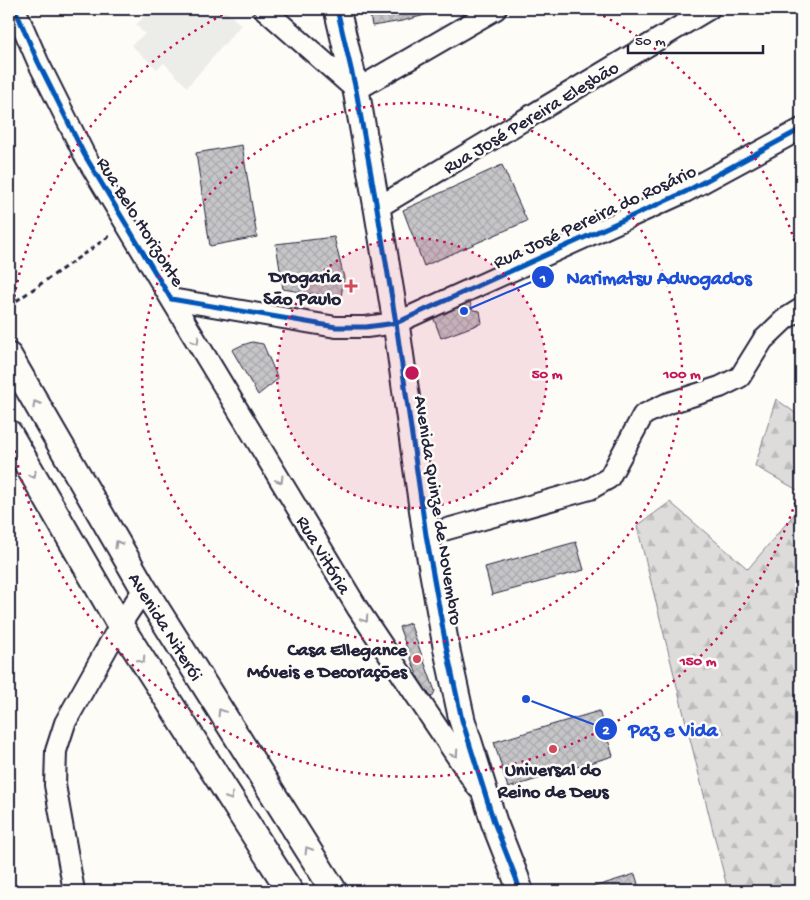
<svg xmlns="http://www.w3.org/2000/svg" width="810" height="900" font-family="'Gochi Hand',sans-serif">
<style>
.built{fill:#ecece9}
.forest{fill:url(#forest-firs);stroke:#807f8b}
.building{fill:url(#building-cross-hatch);stroke:#22223b}
.lines{fill:none;stroke-linecap:round;stroke-linejoin:round}
.minor-casing{stroke:#22223b;stroke-width:24}
.major-casing{stroke:#22223b;stroke-width:29}
.path{stroke:#22223b;stroke-width:3;stroke-dasharray:5 4;stroke-linecap:butt}
.minor{stroke:#fdfcf7;stroke-width:20}
.major{stroke:#fdfcf7;stroke-width:25}
.cycleway-casing{stroke:#fdfcf7;stroke-width:8}
.cycleway{stroke:#0057b8;stroke-width:5}
.oneway{stroke:#9a9aa2}
.ring{fill:none;stroke:#c2185b;stroke-width:2.5;stroke-dasharray:2.5 5}
.poi-dot{fill:#d1495b;stroke:#fdfcf7;stroke-width:2}
.labels{text-anchor:middle;stroke-width:5;stroke-linejoin:round;paint-order:stroke}
.street-label{font-size:19px;fill:#22223b;stroke:#fdfcf7}
.poi-label{font-size:19px;font-weight:bold;fill:#22223b;stroke:#fdfcf7;text-anchor:end}
.centre{fill:#c2185b;stroke:#fdfcf7;stroke-width:2.5}
.ring-label{font-size:15px;text-anchor:middle;font-weight:bold;fill:#c2185b;stroke:#fdfcf7;stroke-width:5;stroke-linejoin:round;paint-order:stroke}
.leader{fill:none;stroke:#1d4ed8;stroke-width:2}
.callout-dot{fill:#1d4ed8;stroke:#fdfcf7;stroke-width:2}
.mark-label{font-size:15px;text-anchor:middle;font-weight:bold;fill:#fff}
.callout-label{font-size:20px;text-anchor:middle;font-weight:bold;fill:#1d4ed8;stroke:#fdfcf7;stroke-width:5;stroke-linejoin:round;paint-order:stroke}
</style>
<defs>
<pattern id="forest-firs" width="22" height="20" patternUnits="userSpaceOnUse" patternTransform="scale(1.25)"><rect width="22" height="20" fill="#dddcdb"/><path d="M5 1l3.5 6h-7zM16 11l3.5 6h-7z" fill="#bdbcbd"/></pattern>
<pattern id="building-cross-hatch" width="8" height="8" patternUnits="userSpaceOnUse" patternTransform="scale(1.25)"><rect width="8" height="8" fill="#c6c6c8"/><path d="M0 0l8 8M0 8l8-8" fill="none" stroke="#aaaaad"/></pattern>
</defs>
<rect width="100%" height="100%" fill="#fdfcf7"/>
<filter id="ink" filterUnits="userSpaceOnUse"><feTurbulence type="fractalNoise" baseFrequency=".02" numOctaves="2"/><feDisplacementMap in="SourceGraphic" scale="10" xChannelSelector="R" yChannelSelector="G"/><feConvolveMatrix kernelMatrix="1 2 1 2 8 2 1 2 1" color-interpolation-filters="sRGB"/></filter>
<g filter="url(#ink)">
<path class="built" d="M151,9H224L241,25L187,87L164,63L157,69L131,45L145,34L136,25Z"/>
<path class="forest" d="M776,399L801,417V492L755,466Z
M670,502L748,569L801,506V891H728L637,526Z"/>
<path class="building" d="M369,9H432L433,13L402,21L372,26Z
M242,145L257,237L210,246L196,153Z
M502,165L527,221L424,266L403,210Z
M334,237L344,278L341,297L325,296L283,289L276,244Z
M468,298L473,310L480,311L482,323L441,338L432,314Z
M252,342L263,344L278,379L258,395L232,350L240,346Z
M576,542L584,570L492,595L485,567Z
M410,623L435,691L432,697L424,693L399,627Z
M599,711L613,756L508,788L494,742Z
M635,874L640,891H581Z"/>
<g class="lines">
<g class="minor-casing">
<path id="minor" d="M15,9L38,62L84,154L171,299L336,327H366L396,323L685,192L801,129
M264,9L356,90L496,9
M377,208L709,9
M171,299L358,609L478,788
M426,535L590,489L609,478L643,415L666,404L720,387L740,377L763,340L785,319L801,309
M74,891L55,785L56,751L65,723L120,625L144,589"/>
</g>
<g class="major-casing">
<path id="major" d="M337,9L356,90L377,208L396,323L426,535L446,646L462,720L494,822L516,878L520,891
M9,356L144,589L334,891
M9,433L120,625L290,891"/>
</g>
<path class="path" d="M9,306L111,235"/>
<use href="#minor" class="minor"/>
<use href="#major" class="major"/>
<g class="cycleway-casing">
<path id="cycleway" d="M15,9L38,62L84,154L171,299L336,327H366L396,323L685,192L801,129
M337,9L356,90L377,208L396,323L426,535L446,646L462,720L494,822L516,878L520,891"/>
</g>
<use href="#cycleway" class="cycleway"/>
</g>
<defs><path id="oneway-chevron" d="M-2-3.5L2.5 0L-2 3.5" fill="none" stroke-width="1.6" stroke-linecap="round" stroke-linejoin="round" transform="scale(1.25)"/></defs>
<g class="oneway">
<use href="#oneway-chevron" transform="translate(196 341) rotate(59)"/>
<use href="#oneway-chevron" transform="translate(36 404) rotate(-120)"/>
<use href="#oneway-chevron" transform="translate(33 475) rotate(60)"/>
<use href="#oneway-chevron" transform="translate(280 480) rotate(59)"/>
<use href="#oneway-chevron" transform="translate(118 544) rotate(-120)"/>
<use href="#oneway-chevron" transform="translate(365 619) rotate(56)"/>
<use href="#oneway-chevron" transform="translate(142 660) rotate(57)"/>
<use href="#oneway-chevron" transform="translate(221 712) rotate(-122)"/>
<use href="#oneway-chevron" transform="translate(455 754) rotate(56)"/>
<use href="#oneway-chevron" transform="translate(230 797) rotate(57)"/>
<use href="#oneway-chevron" transform="translate(308 850) rotate(-122)"/>
</g>
</g>
<circle cx="412" cy="373" r="135" fill="#c2185b" fill-opacity=".12"/>
<g class="ring">
<circle cx="412" cy="373" r="135"/>
<circle cx="412" cy="373" r="270"/>
<path d="M800 488A405 405 0 0 1 9 412M9 334A405 405 0 0 1 234 9M590 9A405 405 0 0 1 800 258"/>
</g>
<g class="poi-dot">
<path d="M348.5 278.5h5v5h5v5h-5v5h-5v-5h-5v-5h5z"/>
<circle cx="417" cy="659" r="5"/>
<circle cx="553" cy="749" r="5"/>
</g>
<g class="labels">
<g class="street-label">
<text transform="translate(530 116) rotate(-31)" y="7">Rua José Pereira Elesbão</text>
<text transform="translate(594 215) rotate(-25)" y="7">Rua José Pereira do Rosário</text>
<text transform="translate(142 221) rotate(58)" y="7">Rua Belo Horizonte</text>
<text transform="translate(440 510) rotate(81)" y="7">Avenida Quinze de Novembro</text>
<text transform="translate(325 554) rotate(59)" y="7">Rua Vitória</text>
<text transform="translate(167 626) rotate(58)" y="7">Avenida Niterói</text>
</g>
<g class="poi-label">
<text x="341" y="282">Drogaria<tspan x="341" dy="22">São Paulo</tspan></text>
<text x="407" y="655">Casa Ellegance<tspan x="407" dy="22">Móveis e Decorações</tspan></text>
<text x="553" y="775" text-anchor="middle">Universal do<tspan x="553" dy="22">Reino de Deus</tspan></text>
</g>
</g>
<circle cx="412" cy="373" r="8" class="centre"/>
<g class="ring-label">
<text x="547" y="378">50 m</text>
<text x="682" y="378">100 m</text>
<text x="698" y="665">150 m</text>
</g>
<path class="leader" d="M464 311L543 277M526 699L606 729"/>
<g class="callout-dot">
<circle cx="464" cy="311" r="5"/>
<circle cx="526" cy="699" r="5"/>
<circle cx="543" cy="277" r="12"/>
<circle cx="606" cy="729" r="12"/>
</g>
<g class="mark-label">
<text x="543" y="282">1</text>
<text x="606" y="734">2</text>
</g>
<g class="callout-label">
<text x="659" y="284">Narimatsu Advogados</text>
<text x="673" y="736">Paz e Vida</text>
</g>
<rect width="810" height="900" fill="none" stroke="#fdfcf7" stroke-width="30"/>
<rect x="15" y="15" width="780" height="870" fill="none" stroke="#22223b" stroke-width="2" filter="url(#ink)"/>
<path d="M628 45v8h135v-8" fill="none" stroke="#22223b" stroke-width="2.5"/>
<text x="635" y="45" font-size="15" fill="#22223b" stroke="#fdfcf7" stroke-width="4" paint-order="stroke">50 m</text>
</svg>
